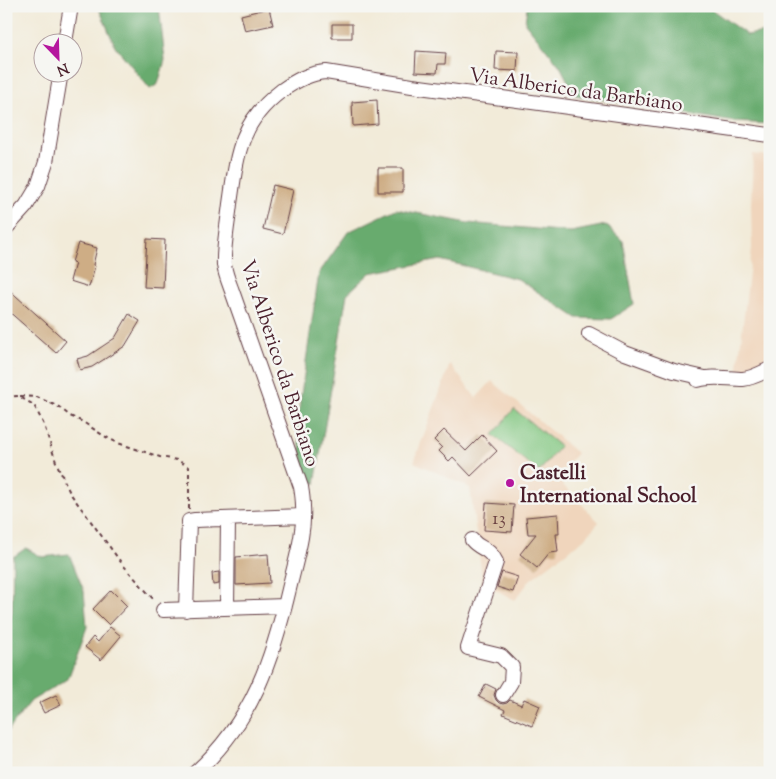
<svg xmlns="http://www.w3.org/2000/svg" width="776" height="779" font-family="'Sorts Mill Goudy',serif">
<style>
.built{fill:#f0d5bc}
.green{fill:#81c680;stroke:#667256}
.forest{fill:#68ab6e;stroke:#59654c}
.building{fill:#cead85}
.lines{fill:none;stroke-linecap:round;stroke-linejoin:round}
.minor-casing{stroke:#633e45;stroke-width:16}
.path{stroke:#633e45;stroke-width:2;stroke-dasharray:4 4;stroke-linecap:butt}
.minor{stroke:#fff;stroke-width:14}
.poi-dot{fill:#b5179e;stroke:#f6f6f2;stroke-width:2}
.labels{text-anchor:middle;stroke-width:5;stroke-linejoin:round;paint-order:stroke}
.number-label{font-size:18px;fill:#6b4242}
.street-label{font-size:20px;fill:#4a1f2b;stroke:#f6f6f2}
.poi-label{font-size:20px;font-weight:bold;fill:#4a1f2b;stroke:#f6f6f2;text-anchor:start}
</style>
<rect width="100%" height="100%" fill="#f6f6f2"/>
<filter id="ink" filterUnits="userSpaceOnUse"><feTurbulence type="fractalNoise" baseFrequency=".02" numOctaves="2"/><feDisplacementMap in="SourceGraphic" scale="10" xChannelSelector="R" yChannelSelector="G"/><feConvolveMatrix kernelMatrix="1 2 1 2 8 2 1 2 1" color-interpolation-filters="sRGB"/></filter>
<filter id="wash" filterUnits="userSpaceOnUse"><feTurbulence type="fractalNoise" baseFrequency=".0096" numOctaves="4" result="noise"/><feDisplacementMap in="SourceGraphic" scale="20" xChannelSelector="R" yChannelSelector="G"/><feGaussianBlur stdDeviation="1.12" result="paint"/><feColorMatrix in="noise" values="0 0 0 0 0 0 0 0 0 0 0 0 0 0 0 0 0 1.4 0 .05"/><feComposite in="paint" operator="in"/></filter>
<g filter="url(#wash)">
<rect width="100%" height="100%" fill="#f2ebd9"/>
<path class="built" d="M770,149V364L737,375L752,248L751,204L753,154L769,156Z
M450,364L476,398L492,381L577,453L556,478L599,522L584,539L531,579L515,600L483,583L470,488L414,462Z"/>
<path class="green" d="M514,409L560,446L539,472L493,435Z"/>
<path class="forest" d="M98,6H159L165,60L158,84L150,89L115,46Z
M527,6H707L747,35L770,31V124L735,122L575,95L560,66L525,23Z
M396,209L468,223L571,232L606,225L623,241L634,304L611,319L577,318L518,279L440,260L370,273L347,294L315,484L304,474L297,422L319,273L348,232Z
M26,548L42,557L69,554L84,591L87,627L68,679L31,701L6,733V637L12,612L13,557Z"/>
<g id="blocks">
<path class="building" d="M269,8L273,25L245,31L241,15Z
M332,24H352V38H332Z
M416,51L446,53L445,64H438L437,73L415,72Z
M496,51L518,52L517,71L495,70Z
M377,100L378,124L353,126L352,102Z
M378,168H403V192H378Z
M273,185L293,190L283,234L263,229Z
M147,239L165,240L163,288L144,287Z
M78,243L97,248L93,265L95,266L89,287L70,281L75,263L72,262Z
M6,287L66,341L56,353L6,309Z
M129,314L140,321L125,346L92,367L80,370L77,359L88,356L115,338Z
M444,430L466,451L482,435L497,451L471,476L453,457L449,461L439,451L442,448L434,440Z
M486,503L514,505L512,532L484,530Z
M558,514L559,534H556L558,552L549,553L537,568L520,554L536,534H528L526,517Z
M268,554L270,583L236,585V557Z
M219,572V584L213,585L212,573Z
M502,572L518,577L513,592L497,587Z
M111,590L127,606L109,625L93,609Z
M110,627L121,636L101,660L85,647L93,637L98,642Z
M486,684L496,689L494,695L496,700L499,703L503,704L507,703L510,700L521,705L524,699L540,706L532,726L503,714L505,710L479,697Z
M56,695L61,705L44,713L39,703Z"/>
</g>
</g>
<g filter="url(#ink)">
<use href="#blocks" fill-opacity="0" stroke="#633e45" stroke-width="1"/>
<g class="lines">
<g class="minor-casing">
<path id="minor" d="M65,42L71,6
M6,228L26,206L38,186L46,162L61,72
M589,334L625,353L674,371L705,378
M698,380C712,375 728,379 743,379C753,378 761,373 770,369
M472,540C480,550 489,547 496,562L468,648L501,656L512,667L511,682L503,695
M227,608L228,519
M163,610L285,606
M186,610L189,521L195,520L303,516
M195,773C253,721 273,658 290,585C296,559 305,532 303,506C303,499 302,493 301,487L232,291C229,283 225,273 224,265C223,248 228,222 230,204C237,155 239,123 281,91C295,81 309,73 326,72L412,86L554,105L770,135"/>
</g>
<path class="path" d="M20,396L37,397L59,407L70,416L83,422L104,436L118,443L160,457L177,460L189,467V509
M6,397L18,396L34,405L44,425L56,462L70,493L123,565L155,601
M6,532L7,533"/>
<use href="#minor" class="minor"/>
</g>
</g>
<circle class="poi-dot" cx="510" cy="483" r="5"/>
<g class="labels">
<g class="number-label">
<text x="499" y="524">13</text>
</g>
<g class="street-label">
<text transform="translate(576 89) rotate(8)" y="7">Via Alberico da Barbiano</text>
<text transform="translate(281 363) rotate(72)" y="7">Via Alberico da Barbiano</text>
</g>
<g class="poi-label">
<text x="520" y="479">Castelli<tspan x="520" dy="23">International School</tspan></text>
</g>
</g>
<rect width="776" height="779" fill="none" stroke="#f6f6f2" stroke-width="25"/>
<g transform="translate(58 58) rotate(157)"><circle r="24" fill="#f6f6f2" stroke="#b1a0a2"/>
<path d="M0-4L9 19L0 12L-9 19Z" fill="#b5179e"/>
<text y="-8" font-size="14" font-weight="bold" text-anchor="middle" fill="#4a1f2b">N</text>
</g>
</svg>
